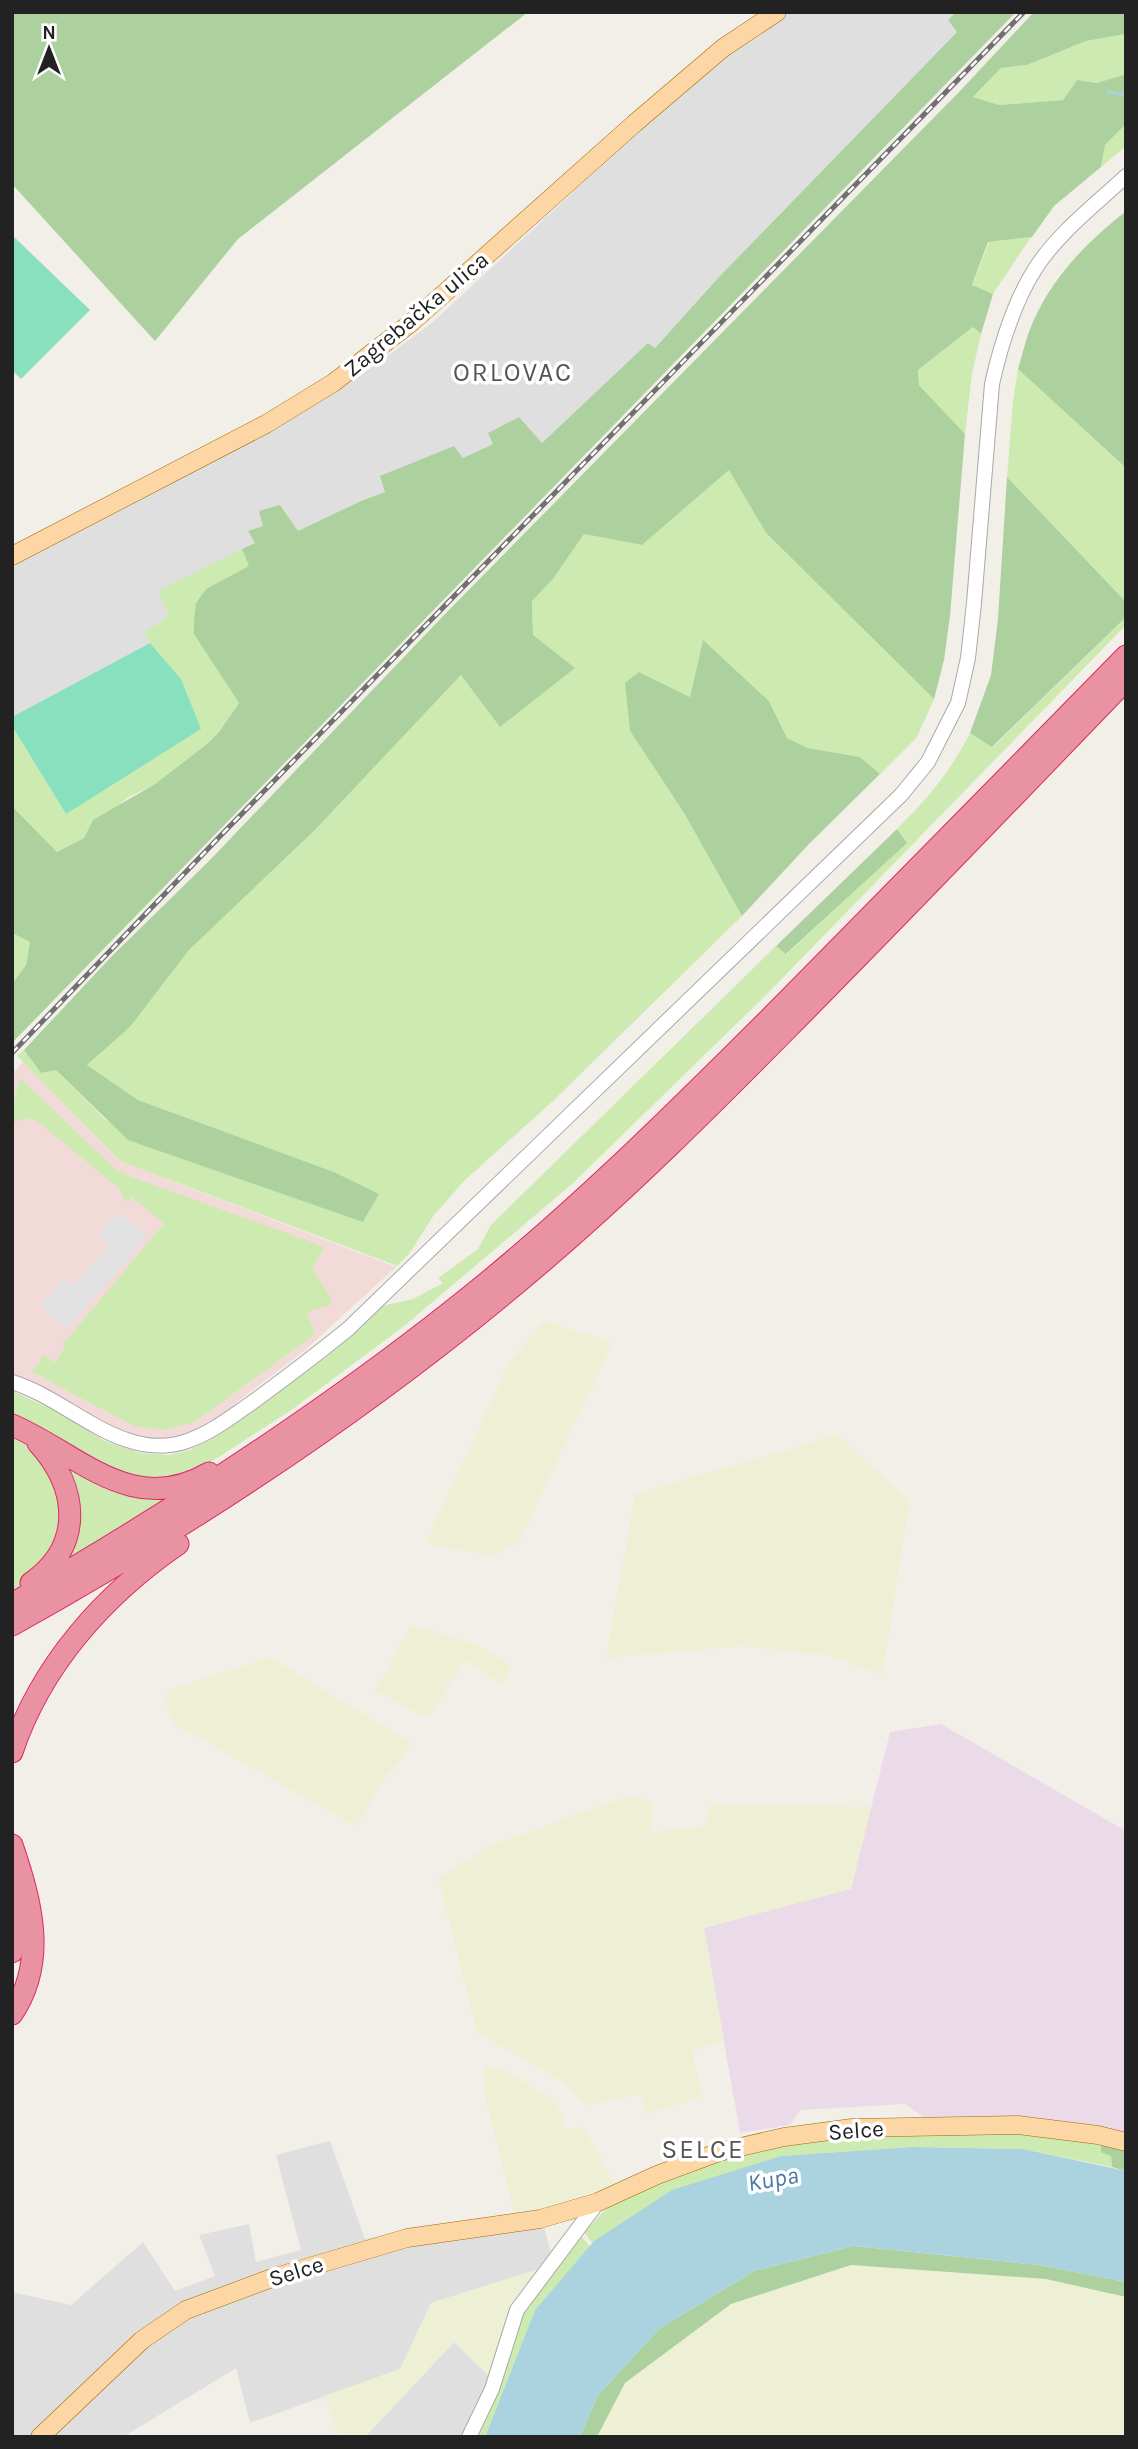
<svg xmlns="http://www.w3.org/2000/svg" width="1138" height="2449" font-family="Karla,sans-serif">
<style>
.residential{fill:#e0dfdf}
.commercial{fill:#f2dad9}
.industrial{fill:#ebdbe8}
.farmland{fill:#eef0d5}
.grass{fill:#cdebb0}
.forest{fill:#add19e}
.pitch{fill:#88e0be}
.parking{fill:#e2e2e2}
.water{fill:#aad3df}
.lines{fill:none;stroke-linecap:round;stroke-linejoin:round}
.stream{stroke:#aad3df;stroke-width:2.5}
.minor-casing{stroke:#a9a9a9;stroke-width:16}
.major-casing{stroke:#a06b00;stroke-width:19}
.highway-casing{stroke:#dc2a67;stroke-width:23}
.minor{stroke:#fff;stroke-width:14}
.major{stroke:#fcd6a4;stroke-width:18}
.highway{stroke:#e892a2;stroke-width:21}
.rail-casing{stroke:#707070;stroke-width:5}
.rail{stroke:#fff;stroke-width:2.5;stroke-dasharray:8;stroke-linecap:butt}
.labels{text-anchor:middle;stroke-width:7;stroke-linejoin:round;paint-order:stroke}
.street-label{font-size:23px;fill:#222;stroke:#fff}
.water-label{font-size:24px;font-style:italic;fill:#4a7aab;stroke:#fff}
.quarter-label{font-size:26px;letter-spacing:2px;fill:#555;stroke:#fff}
</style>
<rect width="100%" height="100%" fill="#f2efe9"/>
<path class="residential" d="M787,12H956L948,20L958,31L718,278L654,349L649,344L542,443L493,444L463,458L381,476L385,492L361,501L298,532L260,511L263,526L255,543L159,591L170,616L146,632L150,643L12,717V567L264,434L308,409L375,365L432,323L682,91L727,54Z
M330,2141L365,2239L423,2226L540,2212L551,2253L542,2268L431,2303L401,2369L250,2423L236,2368L123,2437H12V2292L71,2305L143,2242L175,2291L215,2276L199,2235L249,2224L256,2262L301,2250L276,2155Z
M454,2342L498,2385L479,2437H365Z"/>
<path class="commercial" d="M23,1062L120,1161L396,1267L304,1351L212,1421L186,1435L160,1440L137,1436L112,1426L36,1384L12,1376V1074Z"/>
<path class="industrial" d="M941,1724L1126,1831V2133L1033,2117H923L905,2104L800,2110L790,2125L740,2133L704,1928L851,1888L890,1732Z"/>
<path class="farmland" d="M544,1321L613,1342L519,1542L497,1555L445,1549L426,1542L509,1363Z
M837,1435L910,1501L882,1675L831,1656L742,1646L606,1658L635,1494Z
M411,1625L473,1643L511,1665L502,1685L466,1660L428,1718L375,1691Z
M270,1657L410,1742L401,1760L383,1780L357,1827L173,1723L164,1699L168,1690Z
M627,1796L653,1801L652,1832L704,1826L711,1804L871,1807L851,1889L704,1928L724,2041L692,2050L702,2097L648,2114L641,2094L585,2105L563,2082L477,2032L438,1879L485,1848Z
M482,2065L505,2070L556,2102L567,2130L583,2126L615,2185L554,2205L514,2212L486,2100Z
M851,2265L1046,2279L1126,2297V2437H597L625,2383L731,2304Z
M542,2268L491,2378L454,2342L365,2437H339L324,2396L400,2369L431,2303Z"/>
<path class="grass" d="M1126,34V74L1097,83L1077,80L1063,100L999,105L973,97L1001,68L1027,65L1086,41Z
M1126,124V146L1101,167L1105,145Z
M1031,237L993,294L972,286L989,242Z
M973,327L981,334L972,374L965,434L919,385L918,370Z
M1018,369L1126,468V602L1007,477L1013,401Z
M730,469L766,533L934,699L917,737L880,774L860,757L808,748L787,738L769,701L703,641L690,697L639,672L630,731L684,813L742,916L553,1101L465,1180L434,1215L409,1254L397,1266L120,1161L17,1056L24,1050L41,1073L56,1070L106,1120L363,1221L378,1194L334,1172L138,1100L87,1065L130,1027L189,950L315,830L461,675L574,669L533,635L532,600L553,579L584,534L642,545Z
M242,549L250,566L206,589L194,621L208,654L239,703L219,732L207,744L155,784L127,798L84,838L57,852L12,806V726L66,814L181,679L150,643L145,632L169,616L158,591Z
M1126,617V625L765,996L572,1184L403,1327L290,1411L205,1466L177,1476L158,1480L122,1476L12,1415V1391L54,1410L105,1441L140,1453L169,1455L190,1450L215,1437L325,1358L360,1329L382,1306L413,1299L443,1283L438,1278L478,1249L491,1225L776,946L787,954L906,843L897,829C928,798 950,772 970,733L993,747Z
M12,933L30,942L26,965L12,984Z
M20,1078L114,1168L129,1176L325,1247L312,1268L327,1291L332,1304L307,1312L315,1334L196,1421L166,1430L134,1426L32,1372L44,1355L54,1363L66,1347L63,1344L164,1224L132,1197L127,1202L121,1195L122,1191L37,1121C27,1118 19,1117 12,1126V1111Z
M12,1438L35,1450L60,1486L61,1542L25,1583L12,1590Z
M70,1467L173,1496L55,1572L66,1469Z
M998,2131L1101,2144L1111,2156L1112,2167L1023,2149L912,2147L781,2156L592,2243L584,2232L609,2206L676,2175L746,2151L856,2135Z
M580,2235L590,2246L535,2310L485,2437H479L523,2310Z"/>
<path class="forest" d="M12,12H528L238,239L155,341L12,184Z
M956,12H1016L12,1043V984L26,965L30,942L12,933V806L57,852L84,838L93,820L155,784L207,744L219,732L239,703L194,634V621L196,603L206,589L249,566L242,549L255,543L248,531L263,526L259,511L280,505L298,531L361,501L385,492L380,476L454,446L463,458L493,444L488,433L519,417L542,443L648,343L655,348L718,278L957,32L948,20Z
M1034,12H1126V34L1086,41L1027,65L1001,68L973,97L999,105L1063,100L1077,80L1097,83L1126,74V124L1105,145L1101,167L1054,206L1032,237L988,242L972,285L993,294L981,334L973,327L918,370L919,385L965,434L950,616L944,660L934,699L766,533L729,470L642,545L584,534L553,579L532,601L533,635L575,668L500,727L461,675L315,830L189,950L130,1027L87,1065L138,1100L334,1172L379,1194L363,1222L128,1140L56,1070L41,1073L24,1050L112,956L210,860L446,613L960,91Z
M1126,211V468L1018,369C1023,353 1026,337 1033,322C1053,276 1087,242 1126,211Z
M1007,477L1126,602V617L992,747L970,733L991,675L998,619Z
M703,640L769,701L787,738L808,748L860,757L880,774L809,844L742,916L684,813L630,731L625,683L639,672L690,697Z
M897,829L907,843L786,954L776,946Z
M1101,2144L1126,2149V2171L1112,2167L1111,2156L1101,2152Z
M854,2246L1039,2265L1126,2282V2297L1046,2279L851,2265L731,2304L625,2383L597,2437H580L598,2395L659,2329L754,2271Z"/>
<path class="pitch" d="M12,235L90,310L21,379L12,370Z
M150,643L181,679L201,729L66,814L12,726V717Z"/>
<path class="parking" d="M117,1212L147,1236L67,1329L40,1306L63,1278L74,1286L109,1245L98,1235Z"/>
<path class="water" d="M912,2147L1023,2149L1126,2171V2282L1039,2265L854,2246L754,2271L659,2329L598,2395L580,2437H485L535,2310L594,2241L672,2190L781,2156Z"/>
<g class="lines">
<path class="stream" d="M1107,92L1126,95"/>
<g class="minor-casing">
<path id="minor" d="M12,1382C53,1395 86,1426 127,1440C147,1447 170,1448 190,1440C212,1432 231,1417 250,1404C283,1380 316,1355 348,1329L901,795L928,762L958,703L968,658L974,603L992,384C1001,344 1013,304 1035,269C1058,233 1095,205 1126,176
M469,2437L492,2389L517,2310L598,2202"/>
</g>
<g class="major-casing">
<path id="major" d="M12,556L266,424L333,383L412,322L635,123L723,48L777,12
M40,2437L142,2340L186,2310L272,2278L407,2238L540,2219L598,2202L657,2175L719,2152L784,2137L852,2128L1018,2125L1098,2135L1126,2142"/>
</g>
<g class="highway-casing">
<path id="highway" d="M12,1425C79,1454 132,1518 209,1473
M31,1583C84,1546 79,1488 38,1443
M12,1604C166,1515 314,1420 454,1309C572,1216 678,1110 784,1004C899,888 1012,772 1126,656
M12,1625C197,1522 374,1405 535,1268C625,1192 709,1108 792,1024C904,911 1015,795 1126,680
M12,1752C41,1665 104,1595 178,1544
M12,1845C31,1901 48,1961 12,2014
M12,1894L15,1934L12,1952"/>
</g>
<use href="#minor" class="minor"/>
<use href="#major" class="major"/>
<use href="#highway" class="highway"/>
<g class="rail-casing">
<path id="rail" d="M12,1053L228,828L1024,12"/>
</g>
<use href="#rail" class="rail"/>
</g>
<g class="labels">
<g class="street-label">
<text transform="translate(416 314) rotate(-40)" y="8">Zagrebačka ulica</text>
<text transform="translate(856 2130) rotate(-4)" y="8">Selce</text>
<text transform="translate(296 2271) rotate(-17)" y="8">Selce</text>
</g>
<g class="water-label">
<text transform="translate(773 2179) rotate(-10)" y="8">Kupa</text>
</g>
<g class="quarter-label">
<text x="513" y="381">ORLOVAC</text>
<text x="703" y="2158">SELCE</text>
</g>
</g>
<rect width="1138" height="2449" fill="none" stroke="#222222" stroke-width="28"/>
<g transform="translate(49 49)" stroke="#ffffff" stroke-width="5" paint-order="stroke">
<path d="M0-5L12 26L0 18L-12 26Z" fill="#222222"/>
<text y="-10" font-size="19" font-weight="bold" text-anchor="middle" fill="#222222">N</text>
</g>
</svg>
